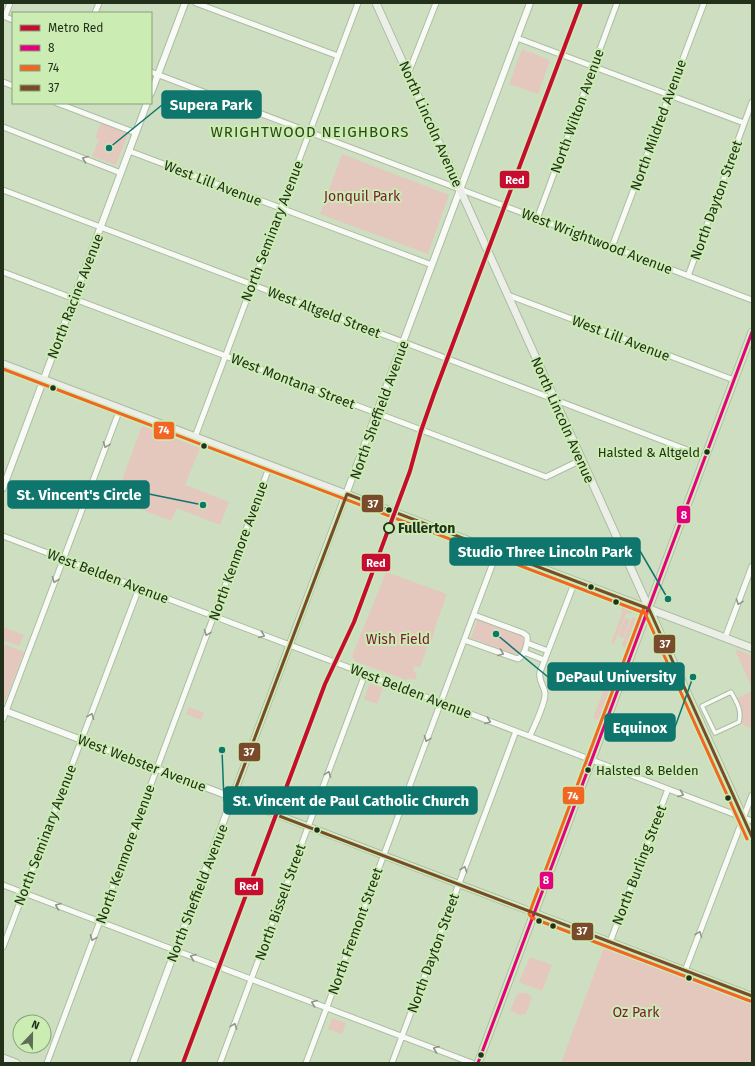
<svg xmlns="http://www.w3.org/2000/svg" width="755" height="1066" font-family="'Fira Sans',sans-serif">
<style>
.green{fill:#e4c7bd}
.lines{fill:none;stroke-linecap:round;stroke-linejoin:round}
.pedestrian-casing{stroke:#aebca4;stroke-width:5.5}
.minor-casing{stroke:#aebca4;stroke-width:7}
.tertiary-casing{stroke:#aebca4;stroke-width:8}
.secondary-casing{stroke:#aebca4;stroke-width:9}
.pedestrian{stroke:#f8faf6;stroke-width:3.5}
.minor{stroke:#f8faf6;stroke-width:5}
.tertiary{stroke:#f8faf6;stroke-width:6}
.secondary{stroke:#ebefe7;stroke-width:7}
.bus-1-casing{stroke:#cbecb3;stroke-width:6}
.bus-2-casing{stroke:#cbecb3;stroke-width:6}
.bus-3-casing{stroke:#cbecb3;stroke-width:6}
.bus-1{stroke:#e5007d;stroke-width:3}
.bus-2{stroke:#f26522;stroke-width:3}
.bus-3{stroke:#7a4b2a;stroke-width:3}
.metro-1-casing{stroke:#cbecb3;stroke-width:7}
.metro-1{stroke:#c60c30;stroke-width:4}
.oneway{stroke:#8e9588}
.bus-dot{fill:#23301a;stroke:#cbecb3;stroke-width:1.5}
.stop-dot{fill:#cbecb3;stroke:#23301a;stroke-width:2}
.labels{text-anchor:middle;stroke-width:4;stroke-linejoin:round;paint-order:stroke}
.bus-label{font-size:13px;fill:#23301a;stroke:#cbecb3;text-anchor:end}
.street-label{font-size:14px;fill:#23301a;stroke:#cbecb3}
.park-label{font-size:14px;fill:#7f1932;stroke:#cbecb3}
.stop-label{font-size:14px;font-weight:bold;fill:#23301a;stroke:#cbecb3;text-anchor:start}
.neighbourhood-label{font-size:15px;letter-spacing:1px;fill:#2d4815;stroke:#cbecb3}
.leader{fill:none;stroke:#0f766e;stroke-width:1.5}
.callout-dot{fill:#0f766e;stroke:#cbecb3;stroke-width:1.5}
.callout{fill:#0f766e;stroke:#0f766e;stroke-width:1.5}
.callout-label{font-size:15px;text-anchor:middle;font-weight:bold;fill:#fff}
.line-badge{stroke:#cbecb3;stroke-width:1.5}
.badge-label{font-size:11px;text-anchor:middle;font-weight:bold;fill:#fff}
</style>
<rect width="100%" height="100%" fill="#cddfc0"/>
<path class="green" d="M522,49L550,60L538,94L509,84Z
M101,123L128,134L116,165L92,156L99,140L95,138Z
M342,154L449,195L428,254L320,214Z
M142,426L200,448L185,485L229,502L220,525L177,508L171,521L115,499Z
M386,572L447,594L434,630L435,631L432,640H430L420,667L415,666L413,671L417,673L415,680L409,678L406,680L355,661L352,656Z
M622,607L633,611L630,614L626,613L614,644L611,643L623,611L621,610Z
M634,617L636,618L625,648L622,646L632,618Z
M478,618L522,635L524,642L520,653L514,654L471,638Z
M625,618L630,620L624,638L618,636Z
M3,627L24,635L19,646L3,640Z
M3,644L24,652L3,706Z
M736,649L752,656V688L736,652Z
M609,676L614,678L598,720L593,718Z
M370,683L383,688L377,704L364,699Z
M752,691V722L750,728L739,722L740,716L735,699Z
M189,707L204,713L201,720L186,714Z
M605,945L752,1001V1063H561Z
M530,957L552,965L542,991L519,982Z
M518,993H526L532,997L526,1014L519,1015L510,1010Z
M332,1018L346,1023L342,1034L328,1029Z"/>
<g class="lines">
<g class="pedestrian-casing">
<path id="pedestrian" d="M731,692C737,703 742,710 739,722L715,733L702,706Z"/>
</g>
<g class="minor-casing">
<path id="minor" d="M196,3L338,56
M95,13L99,3
M3,16L13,20
M5,16L10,3
M517,38L744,123
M151,72L752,300
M408,74L436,3
M3,82L13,86
M57,103L136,133
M3,127L121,173
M129,151L432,265
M3,190L690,451
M537,219L617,3
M612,247L704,3
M3,272L546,477L581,460
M688,276L752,102
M508,295L734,380
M195,437L358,3
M3,536L752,821
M725,638L752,566
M464,640L515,658L518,659C525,655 528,643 527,636L523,633L474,615
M527,643L548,651
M524,652L544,660
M3,719L120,409
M530,736C534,726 546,703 545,693C544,685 538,681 540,672L575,581
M3,885L472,1063
M610,942L668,789
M3,947L139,588
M685,971L752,795
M47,1063L270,465
M220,1063L365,674
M306,1063L497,552
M392,1063L516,731"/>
</g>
<g class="tertiary-casing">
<path id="tertiary" d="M151,93L185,3
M3,488L147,103
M3,710L752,996
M133,1063L530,3"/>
</g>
<g class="secondary-casing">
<path id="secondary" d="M376,3L752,837
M3,364L752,648
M3,1058L16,1063
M478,1063L752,332"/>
</g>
<use href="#pedestrian" class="pedestrian"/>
<use href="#minor" class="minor"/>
<use href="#tertiary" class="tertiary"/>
<use href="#secondary" class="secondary"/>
<g class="bus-1-casing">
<path id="bus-1" d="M478,1063L752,332"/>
</g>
<g class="bus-2-casing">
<path id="bus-2" d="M3,369L647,614
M644,607L529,914L532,918L750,1001
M644,611L747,839"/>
</g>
<g class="bus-3-casing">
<path id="bus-3" d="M752,837L649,609L347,494L232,798L752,996"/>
</g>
<use href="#bus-1" class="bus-1"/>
<use href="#bus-2" class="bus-2"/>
<use href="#bus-3" class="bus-3"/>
<g class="metro-1-casing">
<path id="metro-1" d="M183,1063L325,684L354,622L410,471L421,431L434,394L581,3"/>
</g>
<use href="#metro-1" class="metro-1"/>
</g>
<defs><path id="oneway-chevron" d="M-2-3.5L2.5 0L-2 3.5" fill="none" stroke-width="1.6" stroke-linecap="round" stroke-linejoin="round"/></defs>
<g class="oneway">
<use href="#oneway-chevron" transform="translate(85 159) rotate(-159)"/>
<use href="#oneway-chevron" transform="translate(106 445) rotate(111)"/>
<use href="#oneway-chevron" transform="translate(55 580) rotate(111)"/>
<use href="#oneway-chevron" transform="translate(739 602) rotate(110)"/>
<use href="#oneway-chevron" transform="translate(207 633) rotate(111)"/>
<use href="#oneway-chevron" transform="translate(262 635) rotate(21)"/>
<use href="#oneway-chevron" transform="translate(501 653) rotate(21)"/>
<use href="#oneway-chevron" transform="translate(91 716) rotate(-69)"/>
<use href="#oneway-chevron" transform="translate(488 721) rotate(21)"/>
<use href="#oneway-chevron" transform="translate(427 739) rotate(111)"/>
<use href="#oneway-chevron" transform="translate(328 774) rotate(-70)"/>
<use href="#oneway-chevron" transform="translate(681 794) rotate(21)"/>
<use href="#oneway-chevron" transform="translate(464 869) rotate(-70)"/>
<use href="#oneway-chevron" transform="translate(58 906) rotate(-159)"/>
<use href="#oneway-chevron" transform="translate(699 934) rotate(-69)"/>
<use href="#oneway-chevron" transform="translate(93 938) rotate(111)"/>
<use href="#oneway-chevron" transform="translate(193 957) rotate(-159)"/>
<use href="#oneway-chevron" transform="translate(314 1003) rotate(-159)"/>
<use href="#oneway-chevron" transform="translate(234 1026) rotate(-70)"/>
<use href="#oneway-chevron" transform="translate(436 1049) rotate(-159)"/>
</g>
<g class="bus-dot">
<circle cx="53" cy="388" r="3.5"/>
<circle cx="204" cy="446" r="3.5"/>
<circle cx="707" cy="452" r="3.5"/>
<circle cx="389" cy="510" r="3.5"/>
<circle cx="591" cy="587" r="3.5"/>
<circle cx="616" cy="602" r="3.5"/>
<circle cx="588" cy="770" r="3.5"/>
<circle cx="728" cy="798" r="3.5"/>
<circle cx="317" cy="830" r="3.5"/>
<circle cx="539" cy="921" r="3.5"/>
<circle cx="553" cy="926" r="3.5"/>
<circle cx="689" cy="978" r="3.5"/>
<circle cx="481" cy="1055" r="3.5"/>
</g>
<circle class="stop-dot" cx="389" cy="528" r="5"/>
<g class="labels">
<g class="bus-label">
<text x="700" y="457">Halsted &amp; Altgeld</text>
<text x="596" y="775" text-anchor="start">Halsted &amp; Belden</text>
</g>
<g class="street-label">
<text transform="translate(577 111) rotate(-70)" y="5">North Wilton Avenue</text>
<text transform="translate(431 124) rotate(66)" y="5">North Lincoln Avenue</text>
<text transform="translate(658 125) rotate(-70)" y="5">North Mildred Avenue</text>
<text transform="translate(213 183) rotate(21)" y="5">West Lill Avenue</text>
<text transform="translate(716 200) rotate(-70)" y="5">North Dayton Street</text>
<text transform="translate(272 231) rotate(-69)" y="5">North Seminary Avenue</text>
<text transform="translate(597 241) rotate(21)" y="5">West Wrightwood Avenue</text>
<text transform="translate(75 296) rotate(-69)" y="5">North Racine Avenue</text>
<text transform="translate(324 312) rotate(21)" y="5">West Altgeld Street</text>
<text transform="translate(621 338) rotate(21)" y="5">West Lill Avenue</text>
<text transform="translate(293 381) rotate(21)" y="5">West Montana Street</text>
<text transform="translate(379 410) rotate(-70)" y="5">North Sheffield Avenue</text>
<text transform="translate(563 420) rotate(66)" y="5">North Lincoln Avenue</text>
<text transform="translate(238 551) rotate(-70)" y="5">North Kenmore Avenue</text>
<text transform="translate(108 576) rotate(21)" y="5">West Belden Avenue</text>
<text transform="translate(411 691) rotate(21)" y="5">West Belden Avenue</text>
<text transform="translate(142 763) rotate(21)" y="5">West Webster Avenue</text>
<text transform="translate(45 835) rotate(-69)" y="5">North Seminary Avenue</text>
<text transform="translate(125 854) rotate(-70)" y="5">North Kenmore Avenue</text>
<text transform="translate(639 865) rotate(-69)" y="5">North Burling Street</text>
<text transform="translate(197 893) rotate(-69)" y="5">North Sheffield Avenue</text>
<text transform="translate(280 902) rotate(-70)" y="5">North Bissell Street</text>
<text transform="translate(355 931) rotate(-70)" y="5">North Fremont Street</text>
<text transform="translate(433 953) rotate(-70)" y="5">North Dayton Street</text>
</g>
<g class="park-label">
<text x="362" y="201">Jonquil Park</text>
<text x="398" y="644">Wish Field</text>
<text x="636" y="1017">Oz Park</text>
</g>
<g class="stop-label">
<text x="398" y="533">Fullerton</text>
</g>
<g class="neighbourhood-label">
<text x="310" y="137">WRIGHTWOOD NEIGHBORS</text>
</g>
</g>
<path class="leader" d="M109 148L162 105M203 505L149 494M668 599L640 551M496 634L548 677M693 677L675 727M222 750L224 801"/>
<g class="callout-dot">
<circle cx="109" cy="148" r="4"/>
<circle cx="203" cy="505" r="4"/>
<circle cx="668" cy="599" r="4"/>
<circle cx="496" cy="634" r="4"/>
<circle cx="693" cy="677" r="4"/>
<circle cx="222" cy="750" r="4"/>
</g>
<g class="callout">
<rect x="162" y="91" width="99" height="27" rx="4"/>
<rect x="8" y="481" width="141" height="27" rx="4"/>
<rect x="450" y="538" width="190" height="27" rx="4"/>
<rect x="548" y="663" width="136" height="27" rx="4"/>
<rect x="605" y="714" width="70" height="27" rx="4"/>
<rect x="224" y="787" width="253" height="27" rx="4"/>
</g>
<g class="callout-label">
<text x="211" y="110">Supera Park</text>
<text x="79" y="500">St. Vincent's Circle</text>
<text x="545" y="557">Studio Three Lincoln Park</text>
<text x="616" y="682">DePaul University</text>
<text x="640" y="733">Equinox</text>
<text x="351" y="806">St. Vincent de Paul Catholic Church</text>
</g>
<g class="line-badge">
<rect x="499" y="170" width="31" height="19" rx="4" fill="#c60c30"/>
<rect x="153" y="421" width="22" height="19" rx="4" fill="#f26522"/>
<rect x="361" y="494" width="23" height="19" rx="4" fill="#7a4b2a"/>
<rect x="676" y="505" width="15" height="19" rx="4" fill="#e5007d"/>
<rect x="361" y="553" width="30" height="19" rx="4" fill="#c60c30"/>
<rect x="653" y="634" width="23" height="20" rx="4" fill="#7a4b2a"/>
<rect x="238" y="742" width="23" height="20" rx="4" fill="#7a4b2a"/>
<rect x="562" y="786" width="23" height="19" rx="4" fill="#f26522"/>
<rect x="539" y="871" width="15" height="19" rx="4" fill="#e5007d"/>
<rect x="234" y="877" width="30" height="19" rx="4" fill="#c60c30"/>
<rect x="571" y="922" width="23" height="19" rx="4" fill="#7a4b2a"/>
</g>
<g class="badge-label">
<text x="515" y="184">Red</text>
<text x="164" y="434">74</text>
<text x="373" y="508">37</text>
<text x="684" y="519">8</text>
<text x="376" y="567">Red</text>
<text x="665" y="648">37</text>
<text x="249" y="756">37</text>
<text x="573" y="800">74</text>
<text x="546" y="884">8</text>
<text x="249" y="890">Red</text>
<text x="582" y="935">37</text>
</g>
<rect width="755" height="1066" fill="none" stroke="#23301a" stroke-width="8"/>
<rect x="12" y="12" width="140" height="92" fill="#cbecb3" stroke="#88a176"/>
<rect x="20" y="25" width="20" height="6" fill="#c60c30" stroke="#88a176"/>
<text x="48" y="32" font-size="12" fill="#23301a">Metro Red</text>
<rect x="20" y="45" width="20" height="6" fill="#e5007d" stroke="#88a176"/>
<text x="48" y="52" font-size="12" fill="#23301a">8</text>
<rect x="20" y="65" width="20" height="6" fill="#f26522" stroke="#88a176"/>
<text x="48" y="72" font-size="12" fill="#23301a">74</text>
<rect x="20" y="85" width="20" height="6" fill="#7a4b2a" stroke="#88a176"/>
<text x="48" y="92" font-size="12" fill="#23301a">37</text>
<g transform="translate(32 1034) rotate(22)"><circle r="19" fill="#cbecb3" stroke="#88a176"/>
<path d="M0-3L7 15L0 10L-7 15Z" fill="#5e6d54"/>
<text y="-6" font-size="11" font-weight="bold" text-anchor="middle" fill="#23301a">N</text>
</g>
</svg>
